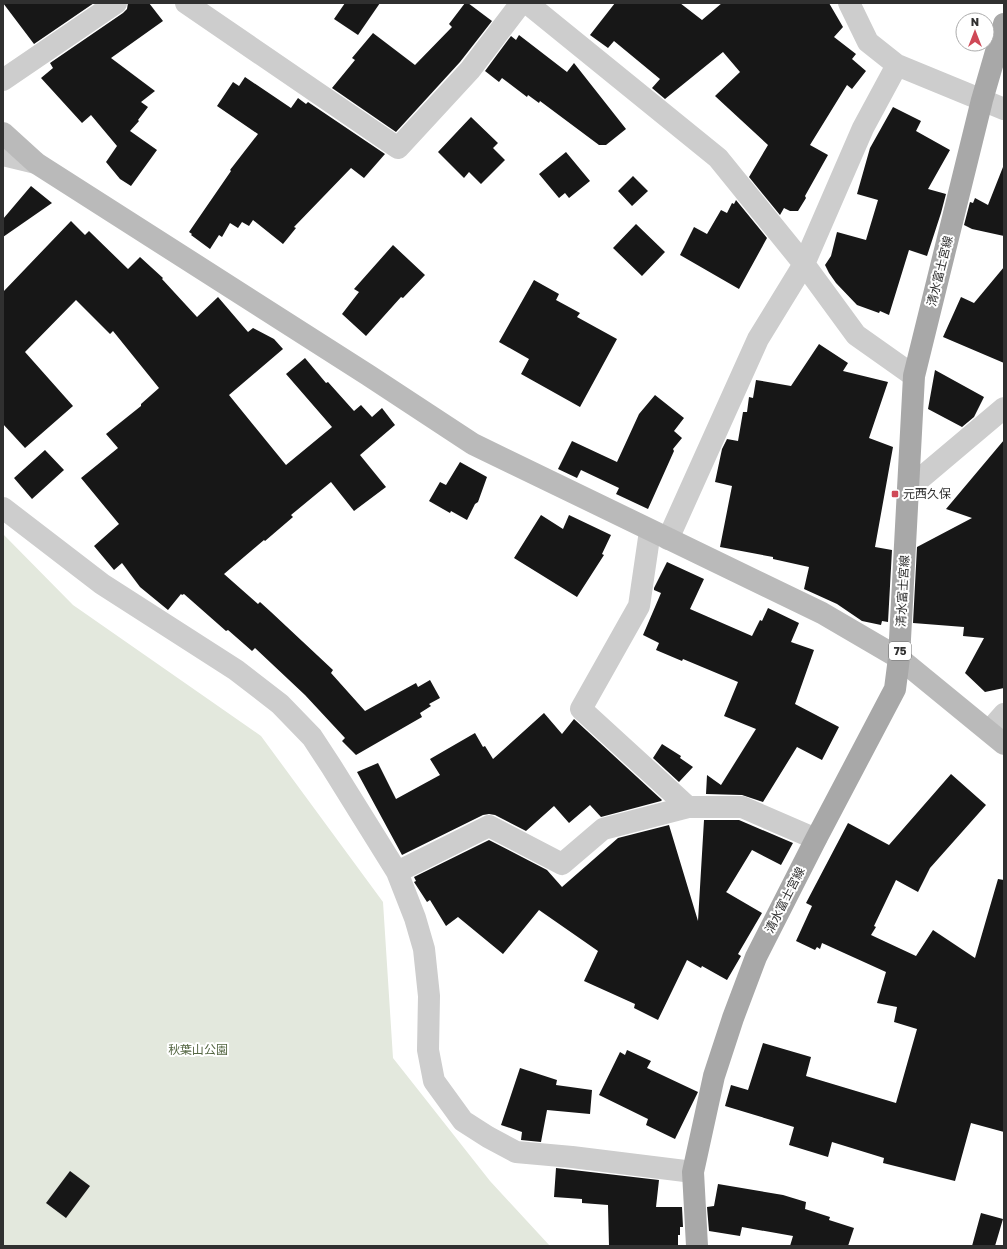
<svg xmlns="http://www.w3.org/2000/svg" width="1007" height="1249" font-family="'Golos Text','Noto Sans JP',sans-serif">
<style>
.green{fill:#e3e8dd}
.building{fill:#171717}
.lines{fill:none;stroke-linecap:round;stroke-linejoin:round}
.street{stroke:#cdcdcd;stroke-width:22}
.secondary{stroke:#bababa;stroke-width:22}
.primary{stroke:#a8a8a8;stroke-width:22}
.poi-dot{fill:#cf4957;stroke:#fff;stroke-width:1.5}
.labels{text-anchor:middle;stroke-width:4;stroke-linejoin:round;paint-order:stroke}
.shield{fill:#fff;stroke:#6e6e6e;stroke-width:1}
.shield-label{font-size:11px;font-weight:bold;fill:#303030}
.street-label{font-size:12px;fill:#303030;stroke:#fff}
.poi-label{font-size:12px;fill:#303030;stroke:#fff;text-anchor:start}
.park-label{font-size:12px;fill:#546642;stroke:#fff}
</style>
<rect width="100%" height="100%" fill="#fff"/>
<path class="green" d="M3,534L73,605L261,736L383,902L393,1058L490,1181L550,1246H3Z"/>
<path class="building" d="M3,3H94L34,44Z
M128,3H149L163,21L111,58L155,91L141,102L148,107L138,120L139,121L130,131L157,150L131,186L120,179L106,162L117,146L91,115L82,123L41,78L53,68L50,63L123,13L127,9Z
M345,3H380L358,35L334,19Z
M465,3H468L492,21L460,62L396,132L332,88L355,60L352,58L373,33L415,65L452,27L449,24Z
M615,3H680L702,20L722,3H829L843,27L834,37L856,54L852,59L866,71L852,89L847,85L810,145L828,155L805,196L806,198L798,211H790L784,208L780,215L749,177L768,145L715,96L740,72L723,52L665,99L652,88L660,79L614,41L608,48L590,35Z
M519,35L567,72L574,63L626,129L606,145H599L540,101L539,103L528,95L527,97L502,78L499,82L485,71L511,36L516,40Z
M245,77L291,108L298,98L306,104L308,102L385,154L364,178L351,168L294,227L296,228L283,244L253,220L249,226L242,222L238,228L230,223L222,237L219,235L210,249L191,235L192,234L189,232L231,171L230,170L258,134L217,106L233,82L239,86Z
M893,107L921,121L916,131L950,150L928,189L946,194L941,213L927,256L909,250L889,315L880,311L879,313L857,305L836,283L829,273L825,265L831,256L837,232L866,240L878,200L857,194L870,148Z
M471,117L498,143L493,148L505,160L481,184L469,172L464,178L438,152Z
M566,152L590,181L569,198L565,193L559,198L539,174Z
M1003,167L1004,236L972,229L964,225L970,202L973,203L975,198L988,205Z
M633,176L648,191L632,206L618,191Z
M31,186L52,203L3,237V219Z
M736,200L767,238L739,289L680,255L694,227L707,234L721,210L727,213L732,203L734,204Z
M71,221L85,235L89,231L128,269L140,257L163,278L162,279L197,317L218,297L248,332L253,328L274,339L283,349L229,395L286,465L332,427L286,374L305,358L326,383L328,382L354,411L361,405L372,417L382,408L395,425L360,455L386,487L354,511L331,482L291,515L293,517L265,541L264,540L224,574L258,604L260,602L271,612L333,670L331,673L365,711L416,683L418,687L430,680L440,698L429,704L431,706L420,713L422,717L356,755L342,741L345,738L305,695L255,648L252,651L228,630L226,631L184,594L182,595L181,594L168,610L140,587L122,563L114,570L94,546L119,524L81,478L118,448L106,434L141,406V404L159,388L113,331L110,334L76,300L25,352L73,406L25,448L3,424V292Z
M636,224L665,252L642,276L613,248Z
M393,245L425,275L403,298L401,297L366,336L342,314L359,292L354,289Z
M1004,267V363L943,337L961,297L974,303Z
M534,280L559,294L556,300L580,313L577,317L617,339L580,407L521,374L529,359L499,342Z
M819,344L848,363L843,371L888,382L869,438L893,447L875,547L892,550L888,622L882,621L881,625L862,621L837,604L804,589L809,567L773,559V557L720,547L732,486L715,482L722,449L727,439L738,441L743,412H747L749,397L753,398L756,380L791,386Z
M935,370L984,397L974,417L962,427L928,409Z
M655,395L684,418L674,431L682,438L673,449L674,451L648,509L616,494L619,488L581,470L577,478L558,469L572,441L617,462L639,414Z
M1004,440V688L985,692L965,673L984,638L963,636L964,627L913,623L917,547L972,518L946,509Z
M45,450L64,470L32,499L14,478Z
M460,462L487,477L478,502L475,504L467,520L451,511L450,513L429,501L440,482L446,485Z
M541,515L563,529L569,515L611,535L602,554L604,555L577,597L514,558Z
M667,562L704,579L690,609L752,636L760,620L762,621L768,608L799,623L791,642L814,650L795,704L839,727L822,760L797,747L763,802L742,795L706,794L707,775L721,785L756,729L724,716L738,682L683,659L682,661L656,650L659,643L643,635L661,593L654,590V588Z
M544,713L562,734L574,719L662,800L661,801L601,817L590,805L569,823L554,806L526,831L495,815L489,814L483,815L402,855L357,772L378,763L396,799L440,775L430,759L475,733L483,747L485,746L493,759Z
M662,744L681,756L680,758L693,767L679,782L653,758Z
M951,774L986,805L930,868L918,892L896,880L874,926L876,927L871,935L916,956L933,930L975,958L998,879L1004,880V1132L971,1123L955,1181L883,1163L884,1158L832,1142L828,1157L789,1145L794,1127L725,1106L731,1085L748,1090L763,1043L811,1057L806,1076L896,1103L917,1029L894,1022L897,1007L877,1003L886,972L822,943L820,949L817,947L815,950L796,941L812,906L806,903L848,823L889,845Z
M704,820H739L793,843L781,865L752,850L727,891L726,892L762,913L738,954L741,956L727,980L702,966L701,968L687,960L658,1020L634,1008L635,1004L584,981L598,951L539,910L503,954L458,917L446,926L430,900L427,902L414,882L416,881L414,877L489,840L547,870L562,887L618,838L669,825L698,921Z
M627,1050L651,1061L647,1068L698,1092L675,1139L646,1125L648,1119L599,1095L620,1052L625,1055Z
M520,1068L557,1080L556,1085L592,1090L590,1114L547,1110L541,1142L521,1140L522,1132L501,1125Z
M556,1168L659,1180L656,1207H682L683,1227H680V1235H678V1246H609L608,1205L582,1203V1199L554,1197Z
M70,1171L90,1186L66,1218L46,1203Z
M718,1184L783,1195L806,1202L805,1209L830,1217L829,1220L854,1228L848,1246H790L793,1236L742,1227L740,1236L709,1231L707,1207L714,1206Z
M981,1213L1003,1219L995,1246H972Z"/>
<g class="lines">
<path class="street" d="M186,3L398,148L470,70L521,3
M527,3L718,158L804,264L856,335L914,376
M849,3L868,42L897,65L1004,109
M3,80L116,3
M3,155L36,163
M909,488L1004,408
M3,508L102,584L236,670L280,704L312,737L331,766L397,872L415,918L424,949L429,996L428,1050L434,1081L463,1121L488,1137L516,1152L572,1157L693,1172
M650,531L639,606L581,709L688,807
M668,539L758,339L804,264L863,128L897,65
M989,731L1004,714
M397,872L489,826L562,864L603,829L688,807H742L816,839"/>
<path class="secondary" d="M3,133L36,163L368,375L473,444L822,613L899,658L1004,744"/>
<path class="primary" d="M697,1246L693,1172L714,1076L733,1018L756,957L816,839L895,689L899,658L914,376L982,100L1004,24"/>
</g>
<rect class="poi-dot" x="891" y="490" width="8" height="8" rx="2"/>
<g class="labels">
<rect class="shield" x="889" y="642" width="22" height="18" rx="3"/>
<g class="shield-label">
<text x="900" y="655">75</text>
</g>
<g class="street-label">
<text transform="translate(940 271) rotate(-76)" y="4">清水富士宮線</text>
<text transform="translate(903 591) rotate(-87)" y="4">清水富士宮線</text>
<text transform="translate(785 900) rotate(-63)" y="4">清水富士宮線</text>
</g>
<g class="poi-label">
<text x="903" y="498">元西久保</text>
</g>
<g class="park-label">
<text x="198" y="1054">秋葉山公園</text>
</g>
</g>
<rect width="1007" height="1249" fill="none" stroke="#303030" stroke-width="8"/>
<g transform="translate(975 32)"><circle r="19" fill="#ffffff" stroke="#acacac"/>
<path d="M0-3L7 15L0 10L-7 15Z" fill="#cf4957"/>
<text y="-6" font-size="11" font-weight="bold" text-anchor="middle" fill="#303030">N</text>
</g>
</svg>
